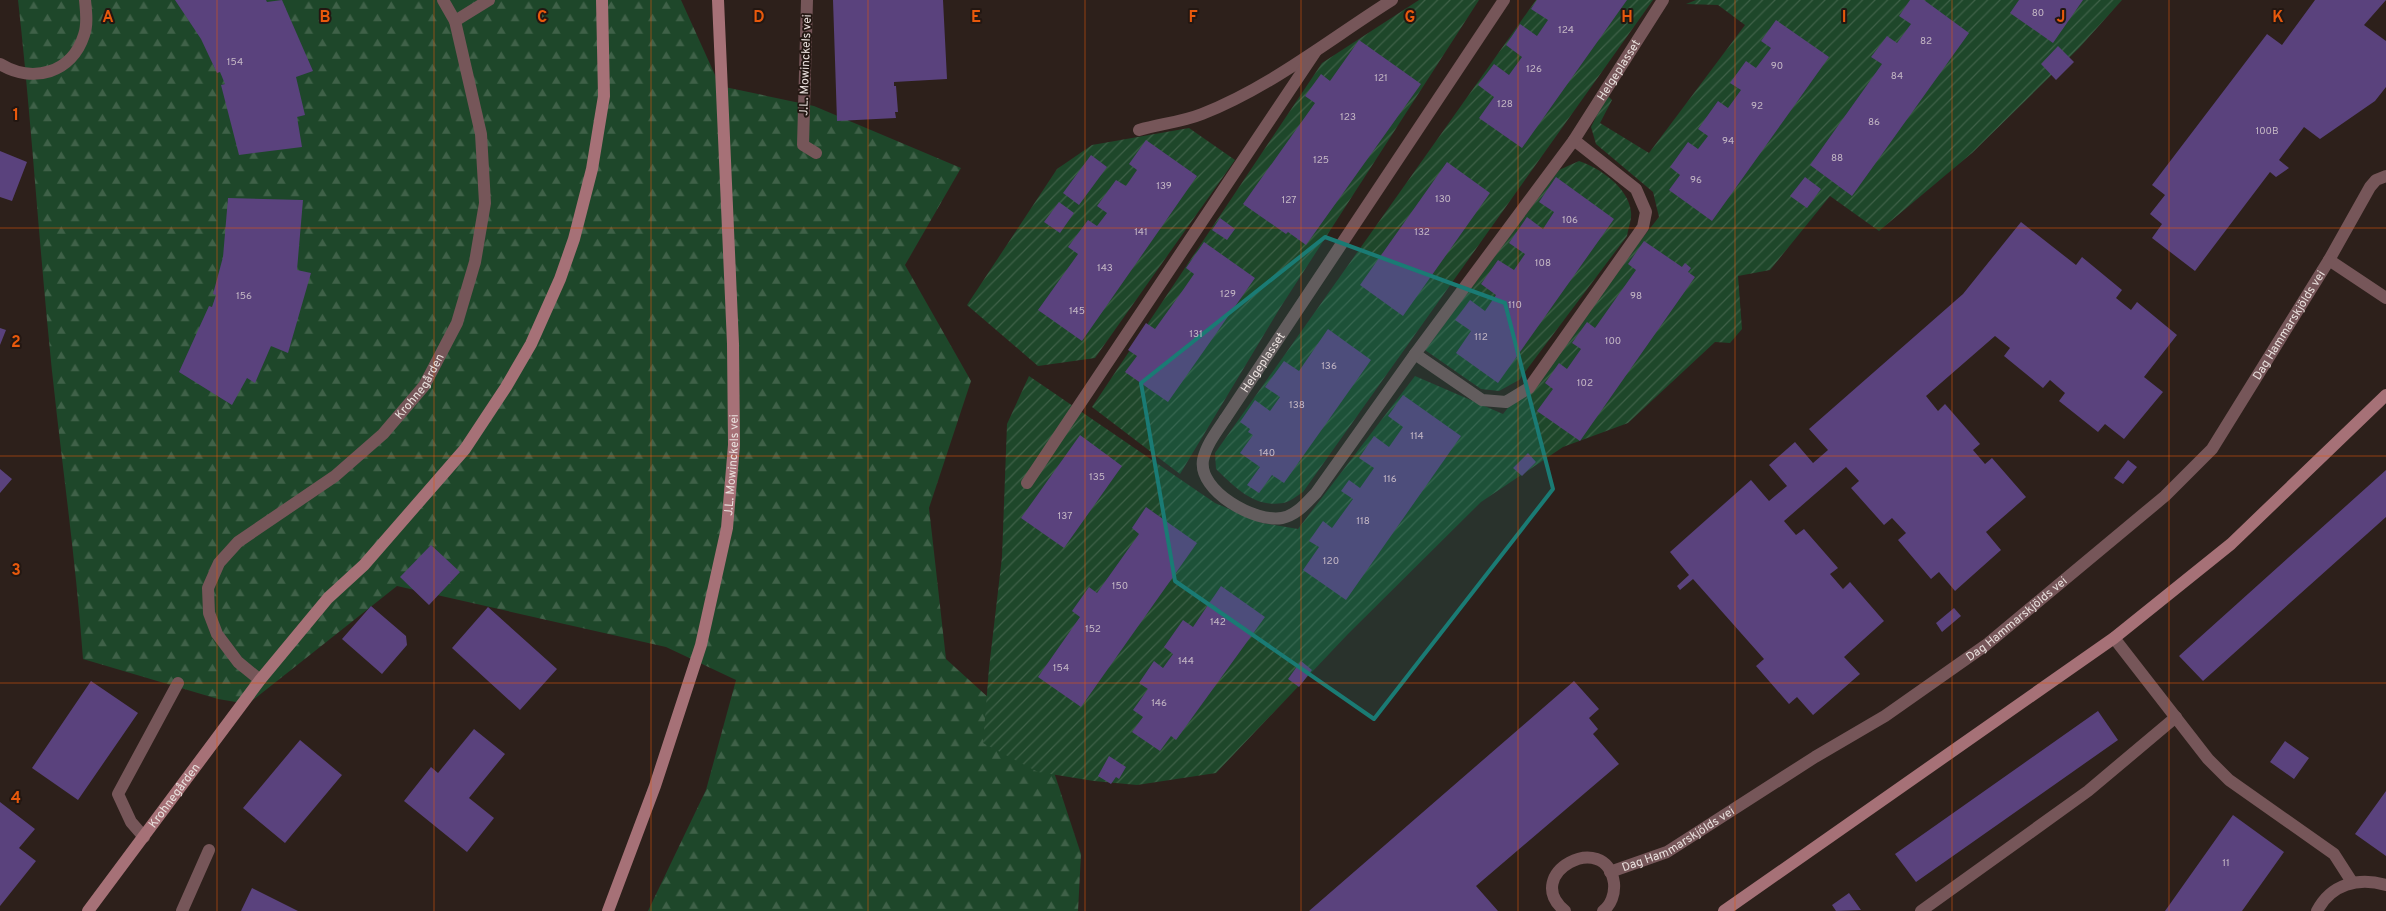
<svg xmlns="http://www.w3.org/2000/svg" width="2386" height="911" font-family="Overpass,sans-serif">
<style>
.forest{fill:url(#forest-firs)}
.garden{fill:url(#garden-furrows)}
.building{fill:#5a427d}
.lines{fill:none;stroke-linecap:round;stroke-linejoin:round}
.lane{stroke:#765659;stroke-width:12}
.street{stroke:#765659;stroke-width:12}
.secondary{stroke:#a67177;stroke-width:12}
.marked{fill:#1a7b74;fill-opacity:0.2;stroke:#1a7b74;stroke-width:4;stroke-linejoin:round}
.grid{fill:none;stroke:#e8590c;stroke-width:1;stroke-opacity:0.55}
.labels{text-anchor:middle;stroke-width:4;stroke-linejoin:round;paint-order:stroke}
.number-label{font-size:10px;fill:#c5b8c5}
.street-label{font-size:12px;fill:#e9e0dd;stroke:#231712}
.grid-label{font-size:16px;text-anchor:middle;font-weight:bold;fill:#e8590c;stroke:#231712;stroke-width:4;stroke-linejoin:round;paint-order:stroke}
</style>
<defs>
<pattern id="forest-firs" width="22" height="20" patternUnits="userSpaceOnUse" patternTransform="scale(1.25)"><rect width="22" height="20" fill="#1e472a"/><path d="M5 1l3.5 6h-7zM16 11l3.5 6h-7z" fill="#3f6148"/></pattern>
<pattern id="garden-furrows" width="10" height="10" patternUnits="userSpaceOnUse" patternTransform="scale(1.25)"><rect width="10" height="10" fill="#1e472a"/><path d="M-1 1l2-2M0 10L10 0M9 11l2-2" fill="none" stroke="#3f6148"/></pattern>
</defs>
<rect width="100%" height="100%" fill="#2d201b"/>
<path class="forest" d="M18,0H681L720,86L814,106L961,168L905,265L971,381L929,508L946,659L1047,751L1081,854L1078,911H648L706,790L736,680L666,647L397,586L248,704L218,699L83,659C75,546 57,433 47,320C37,214 30,107 18,0Z"/>
<path class="garden" d="M1419,0H1479L1280,308L1180,474L1092,407L1322,63Z
M1536,0H1653L1303,492C1297,496 1289,502 1283,503C1254,508 1235,487 1216,469L1215,453Z
M1696,0H2122L2079,48L1972,153L1879,231L1830,196L1770,270L1738,276L1742,329L1730,343L1715,342L1628,423L1563,447L1481,502L1348,634L1216,773L1137,785L1094,781L1038,772L983,743L989,668L1002,557L1007,424L1029,376L1215,503L1262,523L1298,529L1415,376L1503,414L1659,217L1653,192L1596,144L1591,127L1607,95L1612,100L1600,123L1649,153L1745,25L1718,5L1686,4Z
M1189,128L1235,160L1095,358L1038,366L967,305L1057,169L1092,145Z
M1579,161C1600,168 1629,188 1631,212C1632,219 1628,229 1627,236L1519,380L1499,391L1481,389L1425,350L1559,170Z"/>
<path class="building" d="M175,0H266L267,2L282,0L313,71L296,77L305,115L297,117L302,147L239,155L221,85L225,84L220,72L217,73L201,39Z
M833,0H943L947,79L894,82V86H896L898,112H895L896,118L837,121Z
M1537,0H1627L1522,148L1479,118L1494,97L1478,85L1494,64L1509,75L1522,57L1506,45L1520,24L1537,36L1548,20L1531,9Z
M1910,0H1924L1969,33L1852,196L1810,165L1882,64L1871,57L1887,36L1897,43L1911,24L1899,16Z
M2019,0H2083L2053,43L2010,13Z
M2315,0H2386L2364,25L2386,41V87L2375,101L2320,139L2304,127L2279,160L2289,168L2276,177L2270,172L2195,271L2152,238L2162,224L2150,214L2165,195L2152,185L2267,34L2282,45Z
M1776,20L1829,57L1712,221L1669,190L1680,175L1670,167L1688,142L1698,149L1708,136L1698,129L1718,101L1728,108L1741,90L1730,83L1746,61L1756,68L1771,48L1761,41Z
M1359,40L1421,84L1306,245L1288,232L1286,234L1243,204L1315,103L1305,96L1321,74L1330,81Z
M2058,46L2074,62L2056,80L2041,64Z
M1146,140L1197,176L1082,341L1038,310L1078,254L1068,247L1088,220L1097,226L1107,213L1097,206L1116,180L1126,186L1137,170L1129,164Z
M0,151L27,162L12,201L0,197Z
M1091,155L1107,167L1079,205L1063,193Z
M1447,162L1490,193L1403,316L1360,285Z
M1556,177L1614,219L1498,383L1456,353L1471,331L1455,320L1470,300L1485,311L1496,295L1481,284L1498,260L1514,270L1525,254L1509,243L1527,217L1543,229L1554,212L1539,202Z
M1805,177L1821,189L1807,208L1790,196Z
M228,198L303,200L297,270L311,273L288,353L271,346L255,383L247,378L232,405L179,372L209,306L212,307L216,295L213,294L223,257Z
M1059,202L1074,213L1060,233L1044,222Z
M1220,218L1235,229L1227,240L1212,230Z
M2021,222L2076,265L2082,257L2122,290L2116,298L2131,310L2137,302L2177,335L2144,377L2163,392L2124,439L2105,424L2098,432L2059,401L2065,393L2050,380L2043,388L2004,356L2010,348L1995,336L1926,396L1938,411L1945,404L1980,444L1973,450L1985,464L1992,458L2026,497L1986,532L2001,550L1955,591L1939,572L1931,579L1898,540L1906,533L1892,518L1884,525L1851,488L1859,481L1846,467L1784,521L1796,535L1804,529L1838,568L1830,574L1843,589L1850,582L1884,621L1844,657L1860,674L1813,715L1797,697L1789,704L1756,666L1764,659L1693,579L1680,590L1677,586L1689,575L1670,552L1751,480L1769,501L1787,486L1769,465L1795,442L1813,463L1828,450L1809,429L1963,294Z
M1644,241L1682,267L1685,263L1691,268L1688,272L1695,277L1580,441L1537,411L1553,389L1545,383L1559,363L1567,369L1581,349L1572,343L1587,322L1595,328L1636,270L1628,264Z
M1204,242L1255,278L1168,402L1125,372L1137,356L1128,350L1146,323L1155,329L1183,290L1194,274L1186,268Z
M0,328L6,330L0,345Z
M1328,329L1371,360L1284,483L1272,475L1259,493L1247,485L1260,467L1240,453L1253,435L1248,432L1250,429L1240,422L1255,400L1270,411L1280,397L1265,387L1284,361L1299,371Z
M1403,395L1461,436L1346,600L1303,570L1319,547L1309,541L1323,521L1332,528L1353,499L1341,491L1349,480L1360,488L1374,468L1359,458L1374,436L1389,447L1403,427L1388,416Z
M1080,435L1122,466L1064,548L1021,518Z
M1528,453L1536,462L1522,476L1513,468Z
M2128,460L2137,467L2123,484L2114,478Z
M0,469L12,479L0,493Z
M2386,470V517L2203,681L2179,656Z
M1146,507L1197,543L1081,707L1038,677L1080,617L1072,611L1089,587L1097,593L1139,534L1132,528Z
M431,545L460,572L429,605L400,577Z
M1221,586L1265,617L1176,740L1171,736L1160,751L1132,732L1143,717L1133,710L1148,689L1139,683L1154,661L1163,668L1173,654L1164,647L1183,620L1193,627Z
M371,606L406,636L407,645L382,674L342,639Z
M488,607L557,669L520,710L452,648Z
M1954,608L1961,616L1942,632L1936,623Z
M1301,661L1312,670L1299,687L1288,679Z
M91,681L138,713L78,800L32,768Z
M1574,681L1599,709L1589,718L1598,729L1593,734L1619,764L1476,886L1498,911H1309Z
M2098,711L2118,740L1916,882L1895,854Z
M474,729L505,754L469,798L494,818L467,852L404,801L431,767L438,773Z
M300,740L342,775L285,843L243,808Z
M2285,741L2309,758L2294,779L2270,762Z
M1109,756L1126,767L1119,779L1116,777L1111,784L1098,776Z
M2386,791V856L2355,834Z
M0,802L35,829L19,848L36,861L0,906Z
M2233,815L2284,852L2242,911H2165Z
M252,888L298,911H241Z
M1849,893L1861,910L1836,911L1832,905Z"/>
<g class="lines">
<g class="lane">
<path d="M807,0L803,145L816,153"/>
<path d="M455,21L489,0"/>
<path d="M1139,130C1159,124 1182,122 1202,114C1271,87 1330,39 1392,0"/>
<path d="M2329,260L2370,187L2376,180L2386,176"/>
<path d="M1415,354L1482,400L1506,402L1529,388L1643,227L1646,212L1636,189L1574,140"/>
<path id="s1" d="M1225,419C1217,431 1206,445 1203,460C1198,491 1255,523 1282,518C1297,515 1306,503 1316,493L1415,354L1574,140L1663,0"/>
<path d="M1027,483L1316,51"/>
<path d="M144,837L131,822L118,794L178,683"/>
<path id="s2" d="M1610,872L1667,852L1815,757L1885,716L1986,645L2165,496L2212,449L2329,260L2386,298"/>
<path d="M1565,911C1520,874 1606,828 1614,883C1615,894 1611,905 1603,911"/>
<path d="M1921,911L2088,791L2176,717"/>
</g>
<g class="street">
<path d="M0,64C33,84 72,73 84,35C88,24 86,11 85,0"/>
<path id="s3" d="M1225,419L1504,0"/>
<path d="M2114,638L2208,759L2229,780L2334,854L2352,882"/>
<path id="s4" d="M260,680L238,662L217,634L209,613L208,588L219,563L238,542L335,476L383,434L424,386L457,323L475,262L485,203L481,134L455,21L443,0"/>
<path d="M182,911L209,850"/>
<path d="M2317,911C2331,884 2358,877 2386,885"/>
</g>
<g class="secondary">
<path id="s5" d="M88,911L260,680L328,598L364,565L465,449L506,387L531,344L560,279L574,239L592,169L604,96L602,0"/>
<path id="s6" d="M608,911L655,786L701,645L727,528L734,445L733,344L718,0"/>
<path d="M1724,911L2114,638L2231,544L2386,395"/>
</g>
</g>
<path class="marked" d="M1325,237L1505,303L1553,489L1374,719L1175,581L1141,383Z"/>
<path class="grid" d="M217,0V911M434,0V911M651,0V911M868,0V911M1085,0V911M1301,0V911M1518,0V911M1735,0V911M1952,0V911M2169,0V911M0,228H2386M0,456H2386M0,683H2386"/>
<g class="labels">
<g class="number-label">
<text x="2038" y="16">80</text>
<text x="1566" y="33">124</text>
<text x="1926" y="44">82</text>
<text x="235" y="65">154</text>
<text x="1777" y="69">90</text>
<text x="1534" y="72">126</text>
<text x="1897" y="79">84</text>
<text x="1381" y="81">121</text>
<text x="1505" y="107">128</text>
<text x="1757" y="109">92</text>
<text x="1348" y="120">123</text>
<text x="1874" y="125">86</text>
<text x="2267" y="134">100B</text>
<text x="1728" y="144">94</text>
<text x="1837" y="161">88</text>
<text x="1321" y="163">125</text>
<text x="1696" y="183">96</text>
<text x="1164" y="189">139</text>
<text x="1443" y="202">130</text>
<text x="1289" y="203">127</text>
<text x="1570" y="223">106</text>
<text x="1141" y="235">141</text>
<text x="1422" y="235">132</text>
<text x="1543" y="266">108</text>
<text x="1105" y="271">143</text>
<text x="1228" y="297">129</text>
<text x="244" y="299">156</text>
<text x="1636" y="299">98</text>
<text x="1515" y="308">110</text>
<text x="1077" y="314">145</text>
<text x="1196" y="337">131</text>
<text x="1481" y="340">112</text>
<text x="1613" y="344">100</text>
<text x="1329" y="369">136</text>
<text x="1585" y="386">102</text>
<text x="1297" y="408">138</text>
<text x="1417" y="439">114</text>
<text x="1267" y="456">140</text>
<text x="1097" y="480">135</text>
<text x="1390" y="482">116</text>
<text x="1065" y="519">137</text>
<text x="1363" y="524">118</text>
<text x="1331" y="564">120</text>
<text x="1120" y="589">150</text>
<text x="1218" y="625">142</text>
<text x="1093" y="632">152</text>
<text x="1186" y="664">144</text>
<text x="1061" y="671">154</text>
<text x="1159" y="706">146</text>
<text x="2226" y="866">11</text>
</g>
<g class="street-label">
<text transform="translate(805 65) rotate(-88)" y="4">J.L. Mowinckels vei</text>
<text dy="4" stroke="none"><textPath href="#s1" startOffset="718">Helgeplasset</textPath></text>
<text dy="4" stroke="none"><textPath href="#s2" startOffset="886">Dag Hammarskjölds vei</textPath></text>
<text dy="4" stroke="none"><textPath href="#s3" startOffset="68">Helgeplasset</textPath></text>
<text dy="4" stroke="none"><textPath href="#s4" startOffset="408">Krohnegården</textPath></text>
<text dy="4" stroke="none"><textPath href="#s6" startOffset="465">J.L. Mowinckels vei</textPath></text>
<text dy="4" stroke="none"><textPath href="#s2" startOffset="481">Dag Hammarskjölds vei</textPath></text>
<text dy="4" stroke="none"><textPath href="#s5" startOffset="144">Krohnegården</textPath></text>
<text dy="4" stroke="none"><textPath href="#s2" startOffset="76">Dag Hammarskjölds vei</textPath></text>
</g>
</g>
<g class="grid-label">
<text x="108" y="22">A</text>
<text x="325" y="22">B</text>
<text x="542" y="22">C</text>
<text x="759" y="22">D</text>
<text x="976" y="22">E</text>
<text x="1193" y="22">F</text>
<text x="1410" y="22">G</text>
<text x="1627" y="22">H</text>
<text x="1844" y="22">I</text>
<text x="2061" y="22">J</text>
<text x="2278" y="22">K</text>
<text x="16" y="120">1</text>
<text x="16" y="347">2</text>
<text x="16" y="575">3</text>
<text x="16" y="803">4</text>
</g>
</svg>
